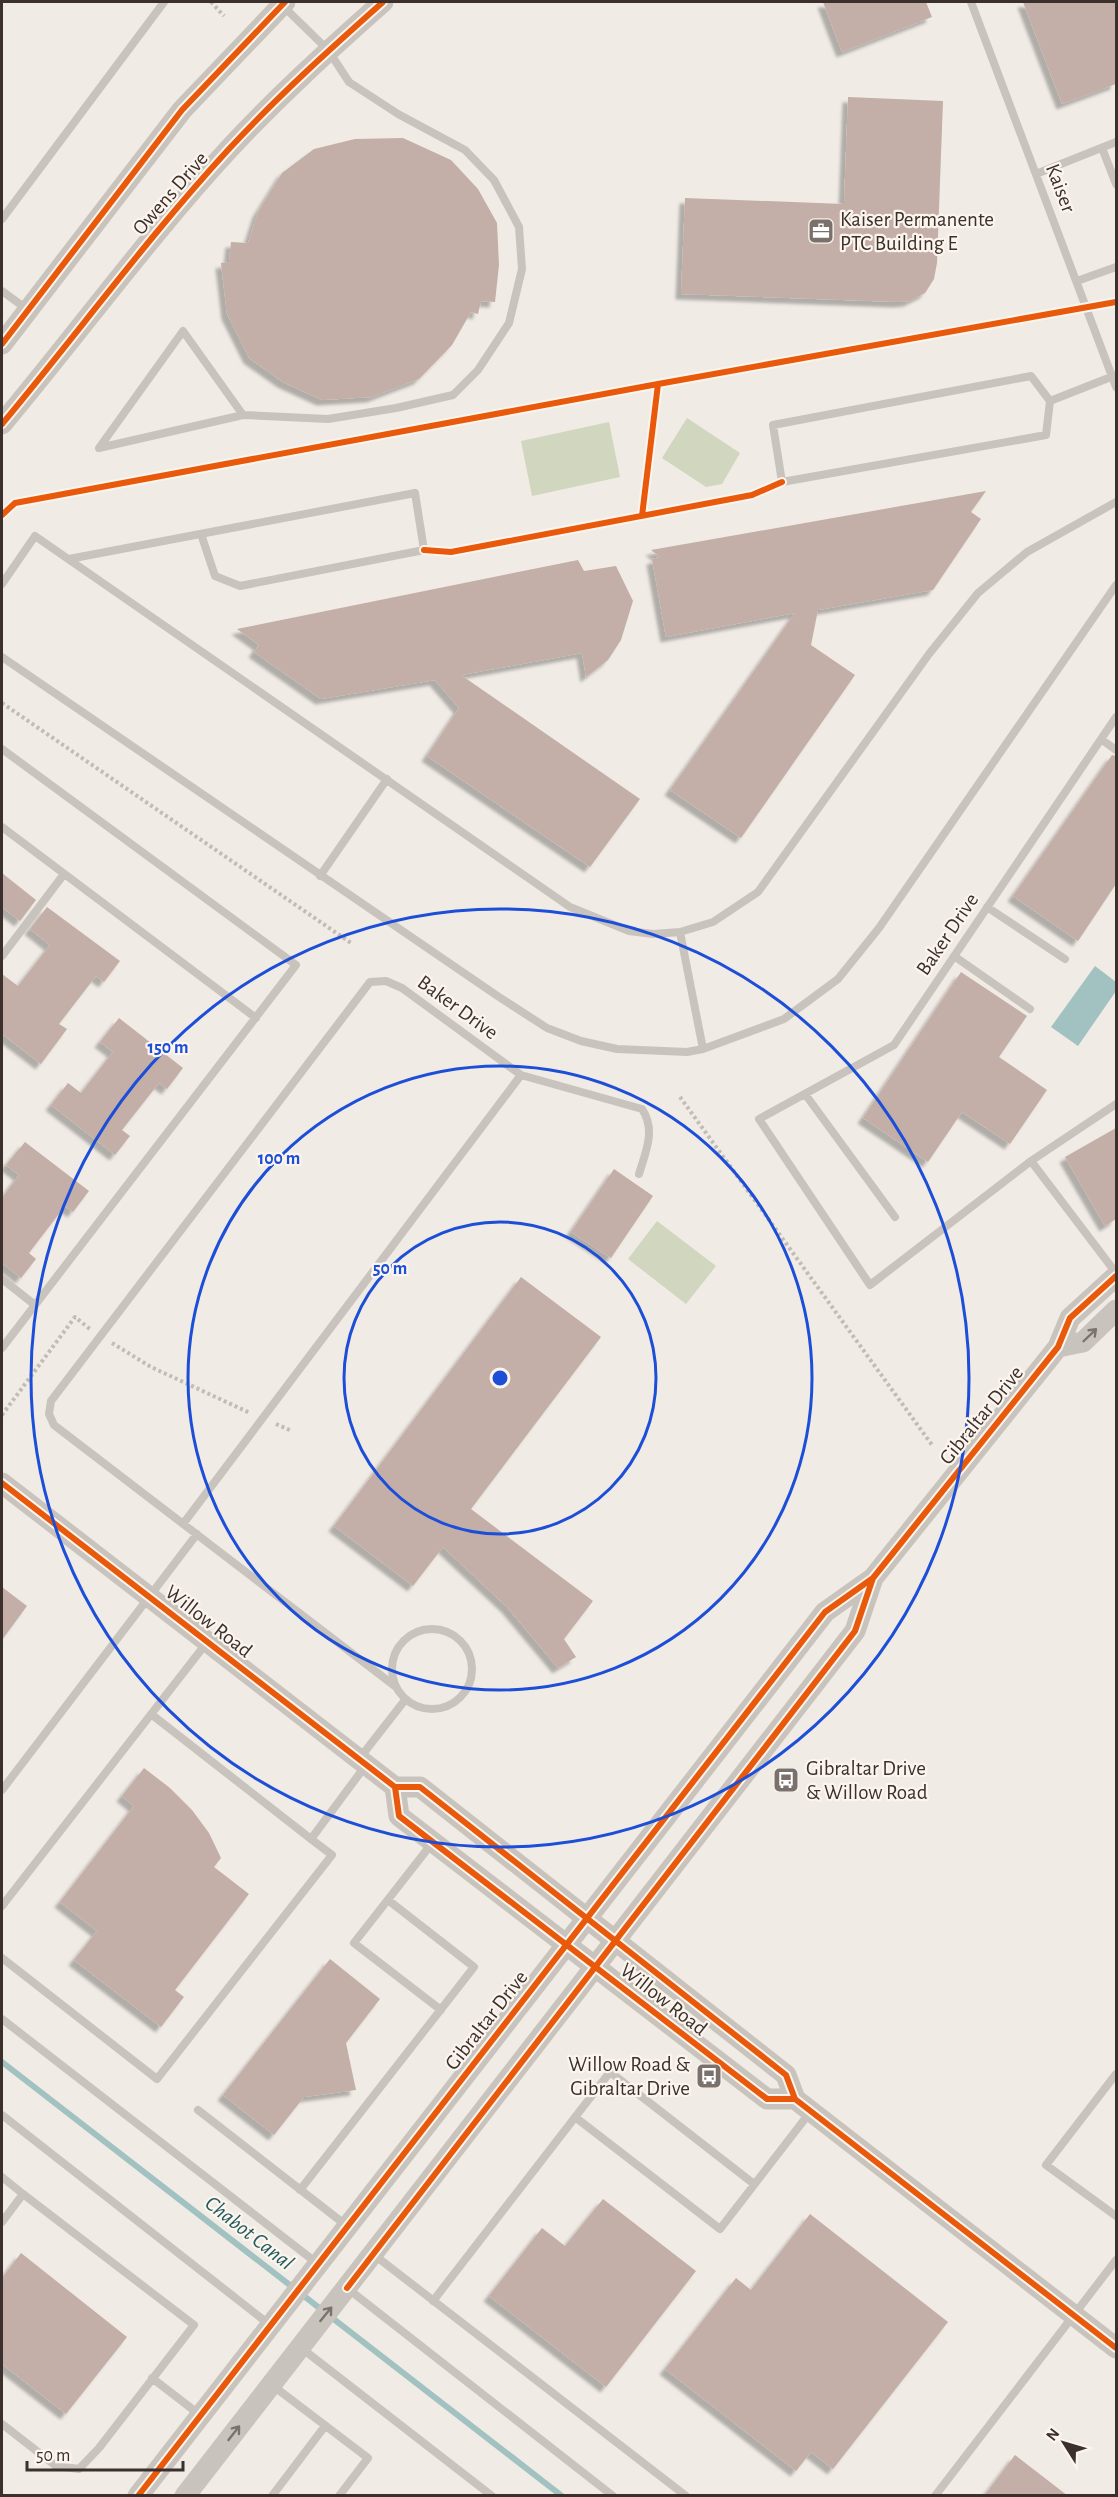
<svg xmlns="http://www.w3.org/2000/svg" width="1118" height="2497" font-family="'Alegreya Sans',sans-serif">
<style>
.green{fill:#d1d6bf}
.water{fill:#a1c2c1}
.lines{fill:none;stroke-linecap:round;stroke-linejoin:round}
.stream{stroke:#a1c2c1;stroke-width:6}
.building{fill:#c3afa7;filter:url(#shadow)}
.path{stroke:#c2bbb6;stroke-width:4;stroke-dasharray:3 3;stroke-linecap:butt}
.service{stroke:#c9c3be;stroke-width:8}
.tertiary{stroke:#c9c3be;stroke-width:21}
.cycleway-casing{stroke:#fbf5ee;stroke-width:10}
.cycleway{stroke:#e8590c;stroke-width:6}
.oneway{stroke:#7b726d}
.ring{fill:none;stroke:#1d4ed8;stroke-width:3}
.labels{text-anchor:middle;stroke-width:4.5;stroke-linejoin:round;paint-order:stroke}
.street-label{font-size:21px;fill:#3b302b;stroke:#fbf5ee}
.poi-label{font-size:21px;fill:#3b302b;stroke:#fbf5ee;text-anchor:start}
.water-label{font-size:22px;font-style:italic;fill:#1f5a5e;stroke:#fbf5ee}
.centre{fill:#1d4ed8;stroke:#fbf5ee;stroke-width:3}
.ring-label{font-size:18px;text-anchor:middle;font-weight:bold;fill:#1d4ed8;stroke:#fbf5ee;stroke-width:4.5;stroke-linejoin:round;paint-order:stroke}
</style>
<defs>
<filter id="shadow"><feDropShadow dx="-5.5" dy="5.5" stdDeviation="1.5" flood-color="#0004"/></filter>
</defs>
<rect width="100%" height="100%" fill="#f0ebe5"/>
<path class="green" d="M687,418L740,453L722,484L706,487L662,458Z
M609,422L620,477L532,496L521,441Z
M657,1221L716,1266L686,1304L628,1259Z"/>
<path class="water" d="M1095,966L1116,982V991L1078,1046L1051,1027Z"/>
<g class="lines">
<path class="stream" d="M2,2062L562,2496"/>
</g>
<path class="building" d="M823,2H926L932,17L842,52Z
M1023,2H1116V84L1062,104Z
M848,97L943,101L937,263L934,279L925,293L909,301L899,302L681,294L685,198L844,204Z
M403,138L451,160L478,189L497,223L499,265L495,302L481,301L478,314L471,312L452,345L419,379L372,397L322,400L283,382L249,358L227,314L221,263L229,262L231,242L248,243L258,212L282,173L314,149L355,139Z
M986,491L971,512L981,519L933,590L818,610L811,645L855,675L741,838L670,790L795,613L666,637L652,559L660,557L651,550Z
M578,560L584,571L616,566L633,601L621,640L608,660L586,677L582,653L461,675L640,799L590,867L427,756L459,708L435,680L321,699L254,652L259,645L237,629Z
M1112,755L1116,756V884L1078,941L1013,896Z
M2,873L36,900L20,921L2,907Z
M47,907L120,961L104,982L96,976L59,1024L67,1029L41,1064L2,1034V974L18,986L50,945L30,929Z
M961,972L1027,1016L999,1057L1047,1090L1010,1144L962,1112L928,1162L863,1118Z
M119,1018L183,1068L167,1089L159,1083L122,1130L130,1136L115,1155L51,1105L68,1083L81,1093L113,1052L100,1042Z
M1116,1128V1219L1105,1226L1065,1157Z
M25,1142L89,1191L73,1212L65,1206L29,1253L36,1259L21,1278L2,1263V1198L19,1175L6,1165Z
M614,1169L653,1196L611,1258L571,1232Z
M521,1277L601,1337L471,1509L593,1601L564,1639L576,1657L558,1668L507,1607L443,1547L413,1586L334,1526Z
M2,1587L27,1606L2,1640Z
M144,1768L170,1788L192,1810L209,1833L221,1858L214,1867L249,1894L175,1990L184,1997L161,2027L74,1960L97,1931L60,1902L134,1806L122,1796Z
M330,1959L380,1999L346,2043L356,2090L304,2097L274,2135L223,2095Z
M603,2199L696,2271L606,2387L489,2296L542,2228L565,2246Z
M810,2214L948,2322L833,2469L811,2452L796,2471L665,2369L736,2278L751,2290Z
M21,2253L127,2337L66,2414L2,2364V2278Z
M1015,2455L1068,2496H984Z"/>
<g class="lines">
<path class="path" d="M211,2L224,16
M2,703L351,943
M680,1097L932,1445
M112,1343L151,1367L250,1413
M2,1415L75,1317L91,1330
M276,1424L292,1431"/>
<path class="service" d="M971,2L1116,387
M1102,148L1116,184
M1036,174L1116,142
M2,219L164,2
M1077,281L1116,267
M2,291L28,310
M183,331L243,415L99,448Z
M1031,376L1050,401L1046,435L782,482L773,425Z
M1050,401L1116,375
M243,415L328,419L396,408L453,395L478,370L509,323L522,269L519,227L494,180L465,150L398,114L349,82L328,50L283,6
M69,559L415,493L424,550L240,586L215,576L201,534
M2,584L35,536L570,907L629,931L653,934L680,932L713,922L758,892L929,654L978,593L1027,552L1116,502
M2,657L499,997L547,1028L581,1041L617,1049L687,1052L703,1049L784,1019L838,979L879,928L1116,585
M1116,717L894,1045L759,1119L870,1285L1031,1161L1116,1104
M1101,739L1116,750
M2,749L296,965L2,1348
M2,827L256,1018
M320,876L387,779
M987,907L1065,959
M680,932L703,1049
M2,956L64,874
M954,956L1030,1009
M805,1094L895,1217
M1031,1161L1116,1273
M2,1279L35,1305
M183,1524L521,1075
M392 1669a40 40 0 1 1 80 0a40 40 0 1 1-80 0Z
M396,1687L54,1425L49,1414L51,1401L370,982L386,981L402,988L521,1075L642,1109C656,1130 646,1151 639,1174
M151,1714L311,1839
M359,1759L405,1700
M2,1790L197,1534
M433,1842L354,1943L441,2010
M2,1906L208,1641
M2,1958L157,2079L332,1855L311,1839L366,1765
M2,2019L318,2264
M1116,2074L1046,2165L1116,2216
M198,2110L347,2226
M2,2115L270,2325
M575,2117L720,2229L811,2111
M2,2177L23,2194
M300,2190L474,1967L388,1900
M2,2222L23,2194L194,2325L99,2448L79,2469L56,2466L2,2424
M373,2254L686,2496
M347,2288L613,2496
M433,2301L610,2072L754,2184
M300,2347L492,2496
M152,2378L200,2415
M272,2385L368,2458L339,2496
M272,2496L325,2426
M935,2496L1116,2260"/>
<path class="tertiary" d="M2,344L182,110L285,2
M2,424C78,333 148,237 228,150C277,97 330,49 383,2
M1058,1347L1083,1342L1116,1310
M2,1483L395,1787H420L786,2075L795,2099L1116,2348
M395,1787L399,1816L767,2099H795
M138,2496L825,1612L873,1578L1058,1347L1070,1318L1116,1276
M185,2496L855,1631L873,1578"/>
<g class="cycleway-casing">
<path id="cycleway" d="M2,344L182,110L285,2
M2,424C78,333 148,237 228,150C277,97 330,49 383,2
M2,515L15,503L658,384L1116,302
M642,516L658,384
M424,550L451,552L752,495L782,482
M2,1483L395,1787H420L786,2075L795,2099L1116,2348
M395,1787L399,1816L767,2099H795
M347,2288L855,1631L873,1578
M138,2496L825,1612L873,1578L1058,1347L1070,1318L1116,1276"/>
</g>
<use href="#cycleway" class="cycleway"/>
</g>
<defs><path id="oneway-shaft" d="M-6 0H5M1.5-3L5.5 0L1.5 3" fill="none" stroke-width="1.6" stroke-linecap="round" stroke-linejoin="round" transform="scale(1.5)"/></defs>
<g class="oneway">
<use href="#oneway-shaft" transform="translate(1090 1335) rotate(-44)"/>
<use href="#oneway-shaft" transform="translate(326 2314) rotate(-51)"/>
<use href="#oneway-shaft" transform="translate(234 2433) rotate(-52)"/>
</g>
<g class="ring">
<circle cx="500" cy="1378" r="156"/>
<circle cx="500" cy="1378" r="312"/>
<circle cx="500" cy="1378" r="469"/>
</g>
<defs>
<g id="office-square" transform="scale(1.35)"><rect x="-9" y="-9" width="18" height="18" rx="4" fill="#7a716c" stroke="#fbf5ee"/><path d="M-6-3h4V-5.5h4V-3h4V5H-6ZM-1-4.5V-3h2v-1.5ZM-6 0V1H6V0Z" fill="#fff"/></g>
<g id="bus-square" transform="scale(1.35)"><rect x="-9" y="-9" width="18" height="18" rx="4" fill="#7a716c" stroke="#fbf5ee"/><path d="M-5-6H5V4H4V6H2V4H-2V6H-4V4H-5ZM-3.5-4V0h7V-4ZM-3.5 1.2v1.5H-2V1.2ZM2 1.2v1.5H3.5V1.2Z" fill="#fff"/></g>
</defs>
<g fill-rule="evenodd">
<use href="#office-square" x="821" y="231"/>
<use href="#bus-square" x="786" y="1780"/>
<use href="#bus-square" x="709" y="2076"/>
</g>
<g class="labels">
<g class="street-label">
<text transform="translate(1061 188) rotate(69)" y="7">Kaiser</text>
<text transform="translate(170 193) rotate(-49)" y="7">Owens Drive</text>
<text transform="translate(947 934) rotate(-56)" y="7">Baker Drive</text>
<text transform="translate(458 1007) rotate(36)" y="7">Baker Drive</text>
<text transform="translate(981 1415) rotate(-51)" y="7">Gibraltar Drive</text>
<text transform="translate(209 1621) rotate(38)" y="7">Willow Road</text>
<text transform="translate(664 1999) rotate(38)" y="7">Willow Road</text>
<text transform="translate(486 2020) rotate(-52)" y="7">Gibraltar Drive</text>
</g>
<g class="poi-label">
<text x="840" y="226">Kaiser Permanente<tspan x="840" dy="24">PTC Building E</tspan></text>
<text x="806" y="1775">Gibraltar Drive<tspan x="806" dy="24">&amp; Willow Road</tspan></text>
<text x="690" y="2071" text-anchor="end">Willow Road &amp;<tspan x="690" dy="24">Gibraltar Drive</tspan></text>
</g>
<g class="water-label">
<text transform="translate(250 2232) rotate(38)" y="8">Chabot Canal</text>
</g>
</g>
<circle cx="500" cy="1378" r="9" class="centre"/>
<g class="ring-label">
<text x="168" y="1053">150 m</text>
<text x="279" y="1164">100 m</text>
<text x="390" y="1274">50 m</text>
</g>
<rect width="1118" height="2497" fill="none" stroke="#3b302b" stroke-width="6"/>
<g transform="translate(1064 2443) rotate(307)" stroke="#fbf5ee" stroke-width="4.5" paint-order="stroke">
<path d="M0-4.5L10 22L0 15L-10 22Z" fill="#3b302b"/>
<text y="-9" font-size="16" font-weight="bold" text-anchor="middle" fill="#3b302b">N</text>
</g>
<path d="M27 2461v9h156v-9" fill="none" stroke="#3b302b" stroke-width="3"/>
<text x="36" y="2461" font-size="18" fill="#3b302b" stroke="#fbf5ee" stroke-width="4.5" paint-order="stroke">50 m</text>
</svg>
